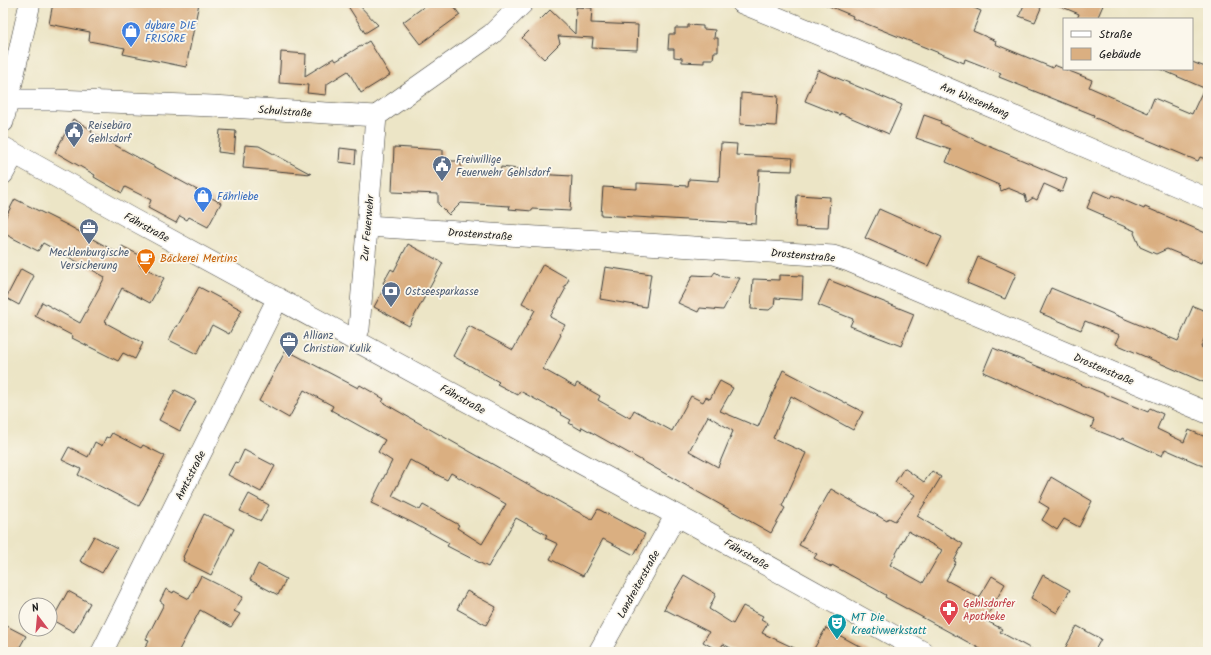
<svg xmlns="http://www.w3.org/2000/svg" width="1211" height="655" font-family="Kalam,sans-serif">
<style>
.building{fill:#daaf81;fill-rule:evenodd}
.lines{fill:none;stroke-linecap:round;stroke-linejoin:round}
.minor-casing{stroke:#3b3a36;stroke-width:22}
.minor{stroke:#fff;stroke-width:21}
.labels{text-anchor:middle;stroke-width:3.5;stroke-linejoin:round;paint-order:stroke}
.shop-label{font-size:11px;fill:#366cbe;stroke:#fbf7ec;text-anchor:start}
.street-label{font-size:11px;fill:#1c1c1c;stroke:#fbf7ec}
.service-label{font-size:11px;fill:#4e5e75;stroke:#fbf7ec;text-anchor:start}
.food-label{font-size:11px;fill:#c56008;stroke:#fbf7ec;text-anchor:start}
.health-label{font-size:11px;fill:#be3a42;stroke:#fbf7ec;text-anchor:start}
.culture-label{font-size:11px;fill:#0d838f;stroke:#fbf7ec;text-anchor:start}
</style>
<rect width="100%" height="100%" fill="#fbf7ec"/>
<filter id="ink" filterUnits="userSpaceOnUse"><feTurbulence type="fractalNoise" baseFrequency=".025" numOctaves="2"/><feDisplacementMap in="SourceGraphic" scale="8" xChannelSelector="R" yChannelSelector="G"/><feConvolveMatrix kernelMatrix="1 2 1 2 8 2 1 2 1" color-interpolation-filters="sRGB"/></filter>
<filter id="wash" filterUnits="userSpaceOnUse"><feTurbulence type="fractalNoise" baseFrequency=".012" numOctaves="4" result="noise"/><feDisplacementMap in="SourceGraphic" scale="16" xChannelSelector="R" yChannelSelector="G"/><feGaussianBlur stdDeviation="0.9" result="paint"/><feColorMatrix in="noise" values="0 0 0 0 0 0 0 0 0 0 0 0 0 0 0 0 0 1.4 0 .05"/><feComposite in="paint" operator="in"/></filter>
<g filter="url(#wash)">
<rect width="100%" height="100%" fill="#ece5c6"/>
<g id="blocks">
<path class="building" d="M53,3H199L186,67L123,54L125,48L89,41L90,32L49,24Z
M346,3H357L378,25L365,33Z
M429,3H451L460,15L420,44L403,22Z
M822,3H962L981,11L973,31L996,41L995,44L1053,68L1054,65L1092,80L1089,87L1148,113L1154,98L1192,114L1204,88L1160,69H1192V62L1208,68V160L1200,157L1198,161L1167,148L1093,117L1094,115L999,77L1001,73L965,59L964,63L852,18L853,16Z
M1025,3H1030L1041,8L1035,22L1019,16Z
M1053,3H1104L1097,19H1077L1079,14Z
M576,7L592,8L591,23L638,25L637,50L592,48L593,38L558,36L560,43L544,59L522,38L550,10L575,34Z
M688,25L703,26V29L715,30L714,38H718V52H714L713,59H704V63L682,62V58L674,57V49H668L669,34H675V28H688Z
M369,41L390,75L361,93L348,71L327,84L326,95L307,93L308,85L279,83L281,52L306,54L305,76L334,58L336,61Z
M818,70L902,105L889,134L840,113V115L805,101Z
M741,93L778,96L776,126L740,124Z
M924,115L941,121L940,123L984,144L1067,179L1062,192L1044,184L1037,200L1033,198L1027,202L1025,195L1008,188L1001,191L999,185L946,162L951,150L916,138Z
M73,119L92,130L91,132L221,203L208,227L189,217L187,220L180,216L176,223L148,208L151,200L125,187L122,193L94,177L95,175L55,152Z
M220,130L236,131L234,154L218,152Z
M721,143L737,144L736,155L793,158L792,171L759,170L756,224L601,215L603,187L637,189V183L688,186L689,179L719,181Z
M245,145L259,146L311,174L243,168Z
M394,147L443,150V161H461V171L500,173L501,167L536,171L535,174L572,176L570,211L532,209V211L509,209L510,206L461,203L449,215L438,204V194L392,192Z
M340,148L356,150L355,164L339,162Z
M1094,191L1110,198L1112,195L1144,209L1145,207L1208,234V248L1201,263L1167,249L1156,254L1140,247L1134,233L1135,231L1102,217L1103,215L1087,208Z
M797,195L830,197L828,228L795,227Z
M15,199L69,226L118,253L122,246L143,257L139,265L164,278L150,303L122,288L105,321L107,322L106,323L143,343L135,359L123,353L118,361L72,338L73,336L35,316L42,302L80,323L105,277L43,243L38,251L3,233V222Z
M879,209L942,237L928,266L865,238Z
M408,244L443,263L409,326L374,307L386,285L383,283L391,269L394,271Z
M978,257L1016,274L1005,299L967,283Z
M543,264L569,279L564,288H566L550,317L565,325L560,334L561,335L543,369L575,387L577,383L600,396L598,400L630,418L634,410L672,431L691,396L703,402L706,397L710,399L720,381L733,388L720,411L758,427L783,370L863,412L853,430L791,396L773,438L806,453L782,506L785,508L771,533L582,427L581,430L569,423L571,420L560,414L561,413L520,391L518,395L497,384L499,382L453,356L469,326L513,350L535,310L522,303ZM708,416L733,431L718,467L689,451Z
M605,267L651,274L646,307L600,299Z
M21,269L34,276L19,305L6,298Z
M715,272L723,277L740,278L723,310L700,308L698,312L678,303L693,275L712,276Z
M779,275L803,276L802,300L775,298L774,306L769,310L751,309L753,279L779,280Z
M829,280L914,314L901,346L850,326L853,319L818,305Z
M199,287L242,310L229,334L212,325L197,354L169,340L176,326L177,327Z
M1051,288L1178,341L1193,306L1208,312V329L1201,347L1208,350V384L1116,344L1120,335L1085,321L1081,330L1040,313Z
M993,348L1148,412L1150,408L1163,414L1157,429L1184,442L1189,430L1208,438V468L1165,449L1162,456L1122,438L1121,440L1091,428L1094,420L983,372Z
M286,350L358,388L360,385L384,399L382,402L410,418L576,511L592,519L598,509L645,534L634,555L603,539L583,576L550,559L558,544L545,538L547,535L516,518L488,567L447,546L449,543L411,522L371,503L392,461L378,452L385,440L331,410L333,406L304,390L289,418L259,401ZM410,460L447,480L451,473L506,504L482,544L457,528L459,525L423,505L420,510L392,496Z
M175,390L196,401L180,431L159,420Z
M112,433L141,448L143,445L165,456L139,506L78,475L81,469L62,460L69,447L88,457L95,442L102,446L106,437L109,438Z
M244,450L275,466L261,492L228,475L235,462L238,463Z
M904,468L924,482L932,471L941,477L917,516L963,544L954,561L956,562L946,580L979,598L992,576L1005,584L985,620L1002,629L1000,632L1037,652H986L885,597L886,595L832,565L831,567L814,558L817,554L799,545L831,489L887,521L889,518L895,521L915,495L895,482ZM908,531L942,550L923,583L890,565Z
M1051,477L1092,501L1079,527L1064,519L1057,530L1042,520L1049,508L1039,502Z
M249,494L269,505L261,521L240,511Z
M204,514L234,529L211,575L183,561L184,558L183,557Z
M94,536L117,548L102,573L80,561Z
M258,564L286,579L278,595L250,580Z
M684,575L716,594L709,609L733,624L743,606L763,616L761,619L768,623L762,633L803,652H738L723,644L719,651L703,642L709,632L664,609Z
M1043,575L1070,590L1057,613L1031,598Z
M201,576L243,597L234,611L240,614L231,627L200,610L178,652H143L149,640L146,639L164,604L160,601L166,589L173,593L174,591L189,599Z
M68,591L90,603L74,632L52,620Z
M467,591L496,607L486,625L457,609Z
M3,624L26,636L17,652H3Z
M1077,626L1101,639L1094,652H1063Z
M826,628L870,652H812Z"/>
</g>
</g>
<g filter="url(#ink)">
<use href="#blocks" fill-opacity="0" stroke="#3b3a36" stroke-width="1"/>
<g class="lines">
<g class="minor-casing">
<path id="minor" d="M742,3L921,77L1208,199
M9,100H56L213,106L376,116L492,34L523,3
M3,122L30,3
M3,147L132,219L709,533L923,652
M3,174L14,154
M367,226L833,256L849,261L1208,413
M353,339L359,329L376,116
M102,652L278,298
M599,652L676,515"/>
</g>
<use href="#minor" class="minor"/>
</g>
</g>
<defs>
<g id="shop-pin" transform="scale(1)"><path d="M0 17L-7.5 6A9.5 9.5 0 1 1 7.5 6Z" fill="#3f7fe0" stroke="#fbf7ec"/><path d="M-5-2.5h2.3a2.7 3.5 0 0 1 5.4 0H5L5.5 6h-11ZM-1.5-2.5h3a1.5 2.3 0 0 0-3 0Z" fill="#fff"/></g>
<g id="civic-pin" transform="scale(1)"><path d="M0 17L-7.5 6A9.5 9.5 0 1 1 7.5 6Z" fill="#5c6f8a" stroke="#fbf7ec"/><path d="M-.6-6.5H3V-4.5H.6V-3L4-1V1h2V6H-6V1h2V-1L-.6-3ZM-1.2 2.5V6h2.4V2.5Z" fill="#fff"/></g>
<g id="office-pin" transform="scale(1)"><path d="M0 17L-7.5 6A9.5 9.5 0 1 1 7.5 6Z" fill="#5c6f8a" stroke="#fbf7ec"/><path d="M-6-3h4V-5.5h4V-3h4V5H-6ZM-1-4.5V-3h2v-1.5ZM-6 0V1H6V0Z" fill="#fff"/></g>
<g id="cafe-pin" transform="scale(1)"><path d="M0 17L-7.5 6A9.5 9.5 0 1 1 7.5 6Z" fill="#e8710a" stroke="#fbf7ec"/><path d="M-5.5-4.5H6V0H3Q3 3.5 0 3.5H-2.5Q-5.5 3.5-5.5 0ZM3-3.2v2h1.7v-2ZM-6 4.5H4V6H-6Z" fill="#fff"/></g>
<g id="bank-pin" transform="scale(1)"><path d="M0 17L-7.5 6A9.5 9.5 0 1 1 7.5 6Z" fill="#5c6f8a" stroke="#fbf7ec"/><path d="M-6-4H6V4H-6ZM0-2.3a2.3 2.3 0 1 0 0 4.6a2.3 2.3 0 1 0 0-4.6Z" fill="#fff"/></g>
<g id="pharmacy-pin" transform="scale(1)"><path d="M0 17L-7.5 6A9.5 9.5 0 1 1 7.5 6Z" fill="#e0444e" stroke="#fbf7ec"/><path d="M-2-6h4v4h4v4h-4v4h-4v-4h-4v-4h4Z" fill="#fff"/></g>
<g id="theatre-pin" transform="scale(1)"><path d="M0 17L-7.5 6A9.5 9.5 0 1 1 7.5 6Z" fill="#0f9aa8" stroke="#fbf7ec"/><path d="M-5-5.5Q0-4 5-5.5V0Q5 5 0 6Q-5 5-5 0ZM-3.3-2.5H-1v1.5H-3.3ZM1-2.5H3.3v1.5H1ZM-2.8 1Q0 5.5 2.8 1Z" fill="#fff"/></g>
</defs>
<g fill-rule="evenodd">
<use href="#shop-pin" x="131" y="31"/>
<use href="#civic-pin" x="74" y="131"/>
<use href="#civic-pin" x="442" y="165"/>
<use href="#shop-pin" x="203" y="196"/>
<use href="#office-pin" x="89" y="228"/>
<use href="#cafe-pin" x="146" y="258"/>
<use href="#bank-pin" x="391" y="291"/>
<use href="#office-pin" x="289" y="341"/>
<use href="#pharmacy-pin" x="949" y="609"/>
<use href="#theatre-pin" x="837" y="623"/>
</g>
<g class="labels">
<g class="shop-label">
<text x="145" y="29">dybare DIE<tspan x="145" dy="13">FRISÖRE</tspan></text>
<text x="217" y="200">Fährliebe</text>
</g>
<g class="street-label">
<text transform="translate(975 100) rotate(23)" y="4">Am Wiesenhang</text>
<text transform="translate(285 111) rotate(4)" y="4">Schulstraße</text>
<text transform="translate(147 227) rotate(29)" y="4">Fährstraße</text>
<text transform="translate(367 228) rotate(-85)" y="4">Zur Feuerwehr</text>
<text transform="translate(480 234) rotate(4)" y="4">Drostenstraße</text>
<text transform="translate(803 255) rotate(5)" y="4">Drostenstraße</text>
<text transform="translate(1104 369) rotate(23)" y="4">Drostenstraße</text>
<text transform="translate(463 399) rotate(29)" y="4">Fährstraße</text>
<text transform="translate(190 475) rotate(-63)" y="4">Amtsstraße</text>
<text transform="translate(747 554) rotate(30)" y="4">Fährstraße</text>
<text transform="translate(638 584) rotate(-61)" y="4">Landreiterstraße</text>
</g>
<g class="service-label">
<text x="88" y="129">Reisebüro<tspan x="88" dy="13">Gehlsdorf</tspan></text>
<text x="456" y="163">Freiwillige<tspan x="456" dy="13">Feuerwehr Gehlsdorf</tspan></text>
<text x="89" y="256" text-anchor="middle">Mecklenburgische<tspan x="89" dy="13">Versicherung</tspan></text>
<text x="405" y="295">Ostseesparkasse</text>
<text x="303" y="339">Allianz<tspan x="303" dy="13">Christian Kulik</tspan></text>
</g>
<g class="food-label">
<text x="160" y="262">Bäckerei Mertins</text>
</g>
<g class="health-label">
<text x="963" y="607">Gehlsdorfer<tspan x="963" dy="13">Apotheke</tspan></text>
</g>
<g class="culture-label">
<text x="851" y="621">MT Die<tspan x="851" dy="13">Kreativwerkstatt</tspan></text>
</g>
</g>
<rect width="1211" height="655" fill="none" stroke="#fbf7ec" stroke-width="16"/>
<rect x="1063" y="18" width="130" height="52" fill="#fbf7ec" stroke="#a29f99"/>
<rect x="1071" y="31" width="20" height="6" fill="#ffffff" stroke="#a29f99"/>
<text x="1099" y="38" font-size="12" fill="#1c1c1c">Straße</text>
<rect x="1071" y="48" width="20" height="12" fill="#daaf81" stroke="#a29f99"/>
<text x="1099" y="58" font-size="12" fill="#1c1c1c">Gebäude</text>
<g transform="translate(38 617) rotate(344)"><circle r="19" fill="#fbf7ec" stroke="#a29f99"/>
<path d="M0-3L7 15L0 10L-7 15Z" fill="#d1495b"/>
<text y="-6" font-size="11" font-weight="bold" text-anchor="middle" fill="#1c1c1c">N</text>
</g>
</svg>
